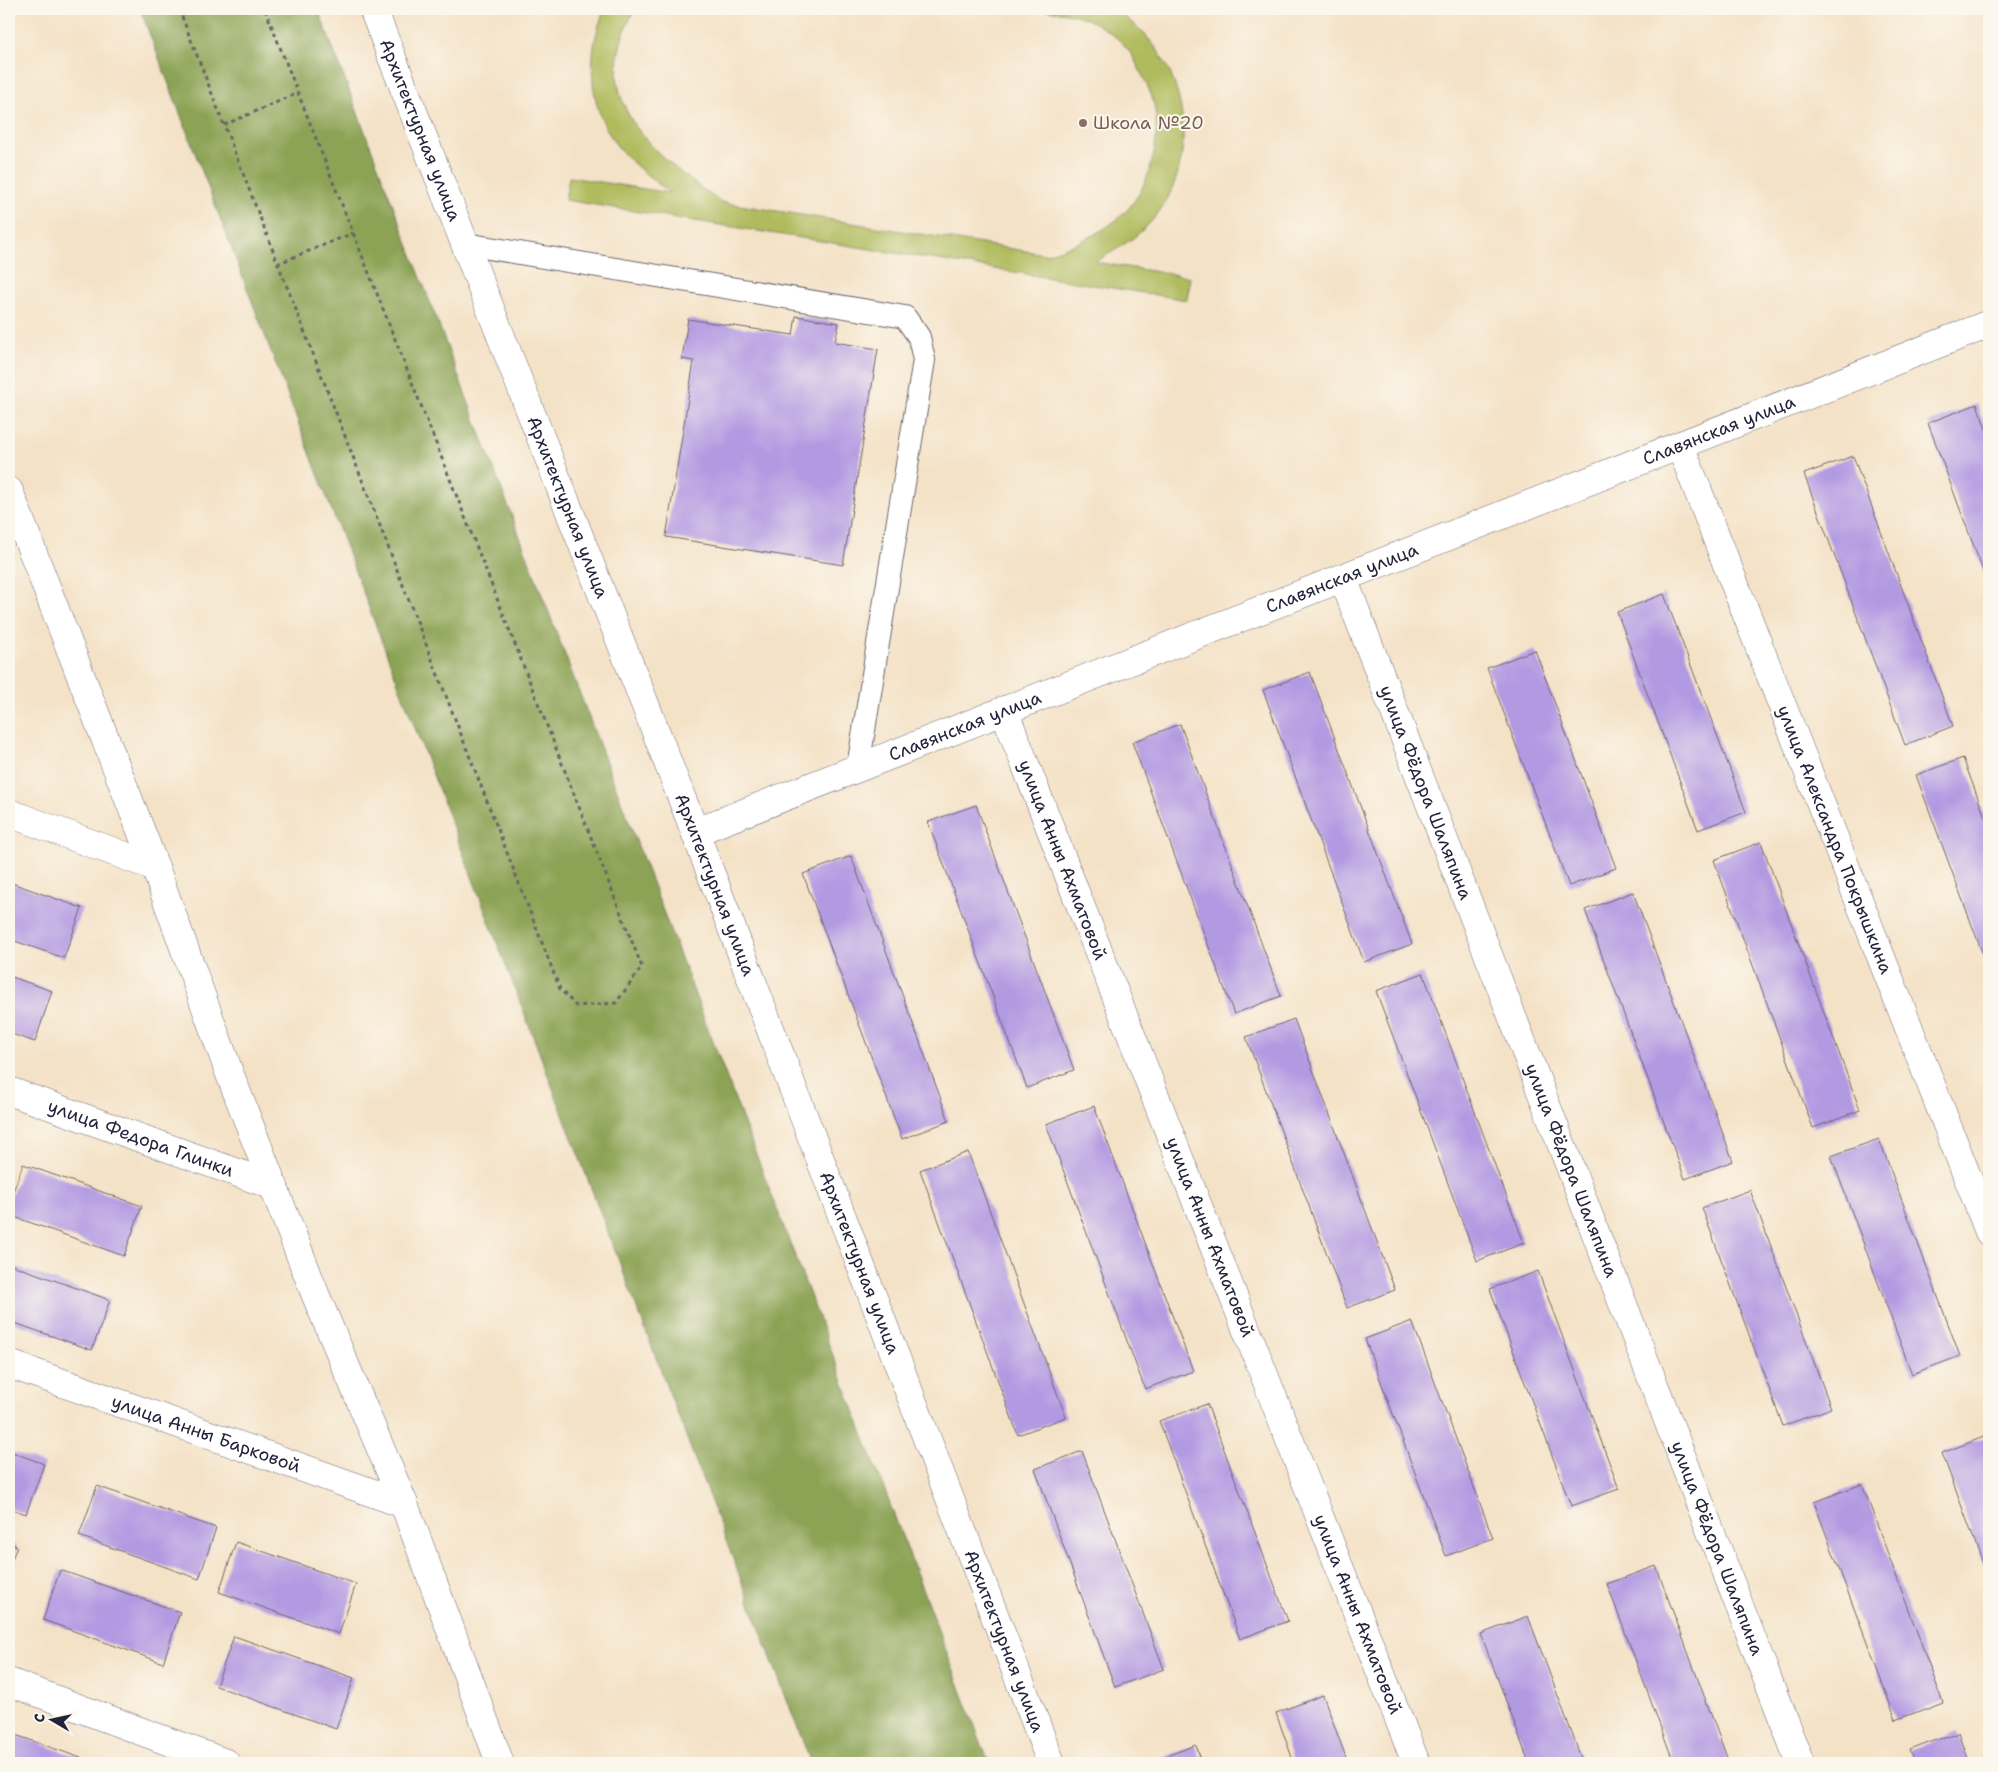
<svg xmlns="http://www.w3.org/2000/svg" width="1998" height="1772" font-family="'Shantell Sans',sans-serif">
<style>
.green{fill:#b0bb5d;stroke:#696e4c}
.forest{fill:#8ca354;stroke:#576248}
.building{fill:#b29ae2}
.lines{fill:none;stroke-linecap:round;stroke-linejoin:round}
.service-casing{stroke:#6c656c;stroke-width:24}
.minor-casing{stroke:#6c656c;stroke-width:29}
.path{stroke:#6c656c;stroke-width:3;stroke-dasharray:4 4;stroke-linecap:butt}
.service{stroke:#fff;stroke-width:22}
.minor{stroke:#fff;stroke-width:28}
.education-dot{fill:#8d6e63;stroke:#fbf7ec;stroke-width:2}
.labels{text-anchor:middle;stroke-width:4;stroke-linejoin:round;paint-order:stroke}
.education-label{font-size:18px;fill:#785e54;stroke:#fbf7ec;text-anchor:start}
.street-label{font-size:18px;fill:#22223b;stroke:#fbf7ec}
</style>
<rect width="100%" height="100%" fill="#fbf7ec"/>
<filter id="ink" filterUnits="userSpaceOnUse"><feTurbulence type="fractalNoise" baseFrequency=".02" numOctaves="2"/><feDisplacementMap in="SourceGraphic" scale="10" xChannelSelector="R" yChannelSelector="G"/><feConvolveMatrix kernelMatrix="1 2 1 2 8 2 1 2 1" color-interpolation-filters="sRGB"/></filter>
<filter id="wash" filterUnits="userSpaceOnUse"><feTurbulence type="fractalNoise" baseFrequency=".0096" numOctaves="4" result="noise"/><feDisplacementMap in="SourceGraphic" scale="20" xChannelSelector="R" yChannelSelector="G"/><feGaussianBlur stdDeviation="1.12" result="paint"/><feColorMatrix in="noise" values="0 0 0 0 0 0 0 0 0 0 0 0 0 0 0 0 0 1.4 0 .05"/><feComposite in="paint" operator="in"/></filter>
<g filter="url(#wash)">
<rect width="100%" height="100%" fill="#f4e2c7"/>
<path class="green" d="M605,9H635C584,101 651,153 721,202L1044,254C1073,248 1114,228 1132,204C1151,180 1160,140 1155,110C1153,96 1146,83 1140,71C1136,62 1131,52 1124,45C1115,35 1099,25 1087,19C1071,12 1051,11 1034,9H1111C1178,43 1203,136 1166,201C1148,232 1124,245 1095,262L1190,277L1187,300L565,200L569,177L670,193C652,179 633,165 618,147C588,109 585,53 605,9Z"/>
<path class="forest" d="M140,9H318L989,1763H811Z"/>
<g id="blocks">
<path class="building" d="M796,316L839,323L835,342L878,349L843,565L666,537L694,361L682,359L688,319L793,335Z
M1977,404L1989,437V587L1928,423Z
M1853,456L1953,726L1905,745L1804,474Z
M1664,594L1746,812L1698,830L1617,612Z
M1535,650L1616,868L1569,886L1487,668Z
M1310,672L1412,944L1364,962L1263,690Z
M1180,724L1281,996L1234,1014L1132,742Z
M1963,758L1989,828V971L1916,775Z
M976,805L1074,1070L1027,1088L928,822Z
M1761,842L1860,1110L1813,1128L1714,860Z
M851,856L949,1121L902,1139L803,874Z
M9,882L82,908L64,958L9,939Z
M1633,892L1733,1161L1685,1179L1585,910Z
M1423,973L1524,1243L1477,1261L1376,991Z
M9,976L52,991L35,1042L9,1033Z
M1294,1019L1395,1290L1347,1308L1246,1037Z
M1094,1106L1193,1371L1145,1389L1046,1124Z
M1879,1139L1960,1356L1912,1374L1831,1156Z
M968,1152L1066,1417L1018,1435L920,1170Z
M23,1164L142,1206L124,1256L9,1215V1203Z
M1750,1190L1831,1408L1783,1426L1702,1208Z
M9,1264L110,1300L92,1350L9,1321Z
M1538,1271L1619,1489L1571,1506L1490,1289Z
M1412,1321L1493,1538L1446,1556L1365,1339Z
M1207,1404L1288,1621L1240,1639L1159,1421Z
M1989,1435V1580L1942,1453Z
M9,1451L44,1464L26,1514L9,1508Z
M1082,1451L1164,1669L1115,1687L1035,1469Z
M1862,1484L1943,1702L1896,1720L1814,1502Z
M97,1486L216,1528L199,1579L79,1536Z
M236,1542L356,1584L339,1634L219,1592Z
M9,1543L17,1546L9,1567Z
M1656,1566L1729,1763H1674L1607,1584Z
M60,1570L180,1612L163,1663L43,1620Z
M1528,1616L1583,1763H1529L1481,1634Z
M234,1636L354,1678L336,1729L216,1686Z
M1323,1695L1348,1763H1294L1276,1713Z
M1958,1732L1969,1763H1915L1910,1750Z
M10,1733L95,1763H9Z
M1196,1745L1202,1763H1147Z"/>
</g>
</g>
<g filter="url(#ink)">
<use href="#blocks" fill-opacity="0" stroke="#6c656c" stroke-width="1"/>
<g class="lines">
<g class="service-casing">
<path id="service" d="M465,244L905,317L919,337L924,360L858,767"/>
</g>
<g class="minor-casing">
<g id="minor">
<path id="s1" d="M373,9L695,832L1051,1763"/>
<path id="s2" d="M1680,445L1989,1232"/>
<path d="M9,491L155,867L229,1072L316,1296L404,1504L500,1763"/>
<path id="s3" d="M1343,578L1800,1763"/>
<path id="s4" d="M1004,710L1416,1763"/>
<path d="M9,813L155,867"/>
<path id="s5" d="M695,832L1989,324"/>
<path id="s6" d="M9,1091L274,1186"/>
<path id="s7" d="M9,1364L404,1504"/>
<path d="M9,1682L226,1763"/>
</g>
</g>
<path class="path" d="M179,9L560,989L576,1006L616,1003L642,967L265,9
M224,125L298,93
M277,264L353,233"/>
<use href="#service" class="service"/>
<use href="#minor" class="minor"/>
</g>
</g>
<circle class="education-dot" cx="1083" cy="123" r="5"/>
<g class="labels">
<g class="education-label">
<text x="1093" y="129">Школа №20</text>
</g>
<g class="street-label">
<text dy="6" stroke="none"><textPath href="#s1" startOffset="130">Архитектурная улица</textPath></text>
<text dy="6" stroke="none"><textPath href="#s5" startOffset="1100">Славянская улица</textPath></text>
<text dy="6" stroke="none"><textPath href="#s1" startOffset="535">Архитектурная улица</textPath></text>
<text dy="6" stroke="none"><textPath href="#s5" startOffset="695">Славянская улица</textPath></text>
<text dy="6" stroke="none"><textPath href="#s5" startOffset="290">Славянская улица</textPath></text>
<text dy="6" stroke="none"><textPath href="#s3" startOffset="230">улица Фёдора Шаляпина</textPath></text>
<text dy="6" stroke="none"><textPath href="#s2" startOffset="424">улица Александра Покрышкина</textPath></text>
<text dy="6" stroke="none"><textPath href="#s4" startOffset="161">улица Анны Ахматовой</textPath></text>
<text dy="6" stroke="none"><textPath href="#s1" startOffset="940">Архитектурная улица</textPath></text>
<text dy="6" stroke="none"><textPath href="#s6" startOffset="140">улица Федора Глинки</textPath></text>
<text dy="6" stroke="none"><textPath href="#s3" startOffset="635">улица Фёдора Шаляпина</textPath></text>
<text dy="6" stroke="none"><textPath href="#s4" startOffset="566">улица Анны Ахматовой</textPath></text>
<text dy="6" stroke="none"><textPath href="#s1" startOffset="1345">Архитектурная улица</textPath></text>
<text dy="6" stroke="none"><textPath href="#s7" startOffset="209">улица Анны Барковой</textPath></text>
<text dy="6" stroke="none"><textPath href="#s3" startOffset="1040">улица Фёдора Шаляпина</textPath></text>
<text dy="6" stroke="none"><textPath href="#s4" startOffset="971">улица Анны Ахматовой</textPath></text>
<text dy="6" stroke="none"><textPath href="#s1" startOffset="1750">Архитектурная улица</textPath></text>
</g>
</g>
<rect width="1998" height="1772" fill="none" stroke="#fbf7ec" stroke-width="30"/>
<g transform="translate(52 1720) rotate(279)" stroke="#fbf7ec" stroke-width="4" paint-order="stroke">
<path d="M0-4L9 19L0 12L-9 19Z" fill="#22223b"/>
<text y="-8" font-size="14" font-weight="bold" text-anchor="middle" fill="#22223b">С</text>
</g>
</svg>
